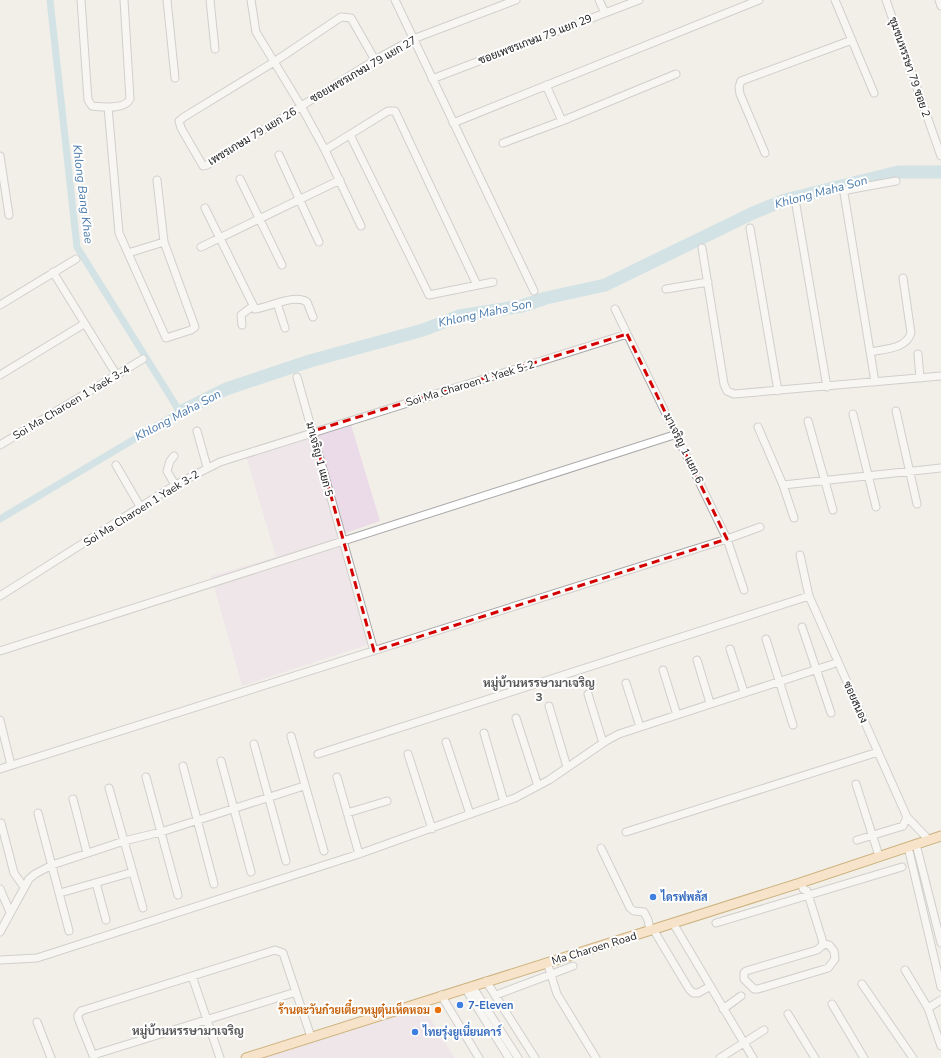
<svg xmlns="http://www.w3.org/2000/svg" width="941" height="1058" font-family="'Nunito Sans',Sarabun,sans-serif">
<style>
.industrial{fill:#ebdbe8}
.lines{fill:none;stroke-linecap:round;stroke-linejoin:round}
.canal{stroke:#aad3df;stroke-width:7}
.river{stroke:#aad3df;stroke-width:13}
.minor-casing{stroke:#a9a9a9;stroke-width:9}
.major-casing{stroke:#a06b00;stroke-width:11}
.minor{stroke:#fff;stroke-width:7}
.major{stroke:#fcd6a4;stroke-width:9}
.marked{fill:none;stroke:#d40000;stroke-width:3;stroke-dasharray:8 5;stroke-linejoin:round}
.shop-dot{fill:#3f7fe0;stroke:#fff;stroke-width:1.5}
.food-dot{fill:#e8710a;stroke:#fff;stroke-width:1.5}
.labels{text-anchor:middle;stroke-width:4;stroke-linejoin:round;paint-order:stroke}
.street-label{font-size:11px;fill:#222;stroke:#fff}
.shop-label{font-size:11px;font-weight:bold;fill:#366cbe;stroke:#fff;text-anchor:start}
.food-label{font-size:11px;font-weight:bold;fill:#c56008;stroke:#fff;text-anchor:end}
.water-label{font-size:12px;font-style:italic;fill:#4a7aab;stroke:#fff}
.neighbourhood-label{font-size:12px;font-weight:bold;fill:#555;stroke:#fff}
</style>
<rect width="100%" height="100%" fill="#f2efe9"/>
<path class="industrial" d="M350,421L380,521L340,535L370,644L242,686L211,576L276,557L245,453Z
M422,1005L455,1058H264Z"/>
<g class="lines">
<path class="canal" d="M0,519L180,412L77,247L50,0"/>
<path class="river" d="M180,412L226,389L310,361L423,330L459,316L522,306L546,298L605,285L753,213L785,200L898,172H941"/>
<g class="minor-casing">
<path id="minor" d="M81,0L88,100L92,106C102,107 125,110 130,99L124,0
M167,0L175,78
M210,0L215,49
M251,0L256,32L301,106L325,150L361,226
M395,0L534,291
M599,0L605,13
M835,0L874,93
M886,0L941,156
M939,0L941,6
M375,60L351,18L341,17L274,62L184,117L179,121L181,128L203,166L207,165L375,60L413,39L516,0
M432,79L639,0
M546,85L562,121
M108,107L119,233L166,338L191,330L195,327L164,242L157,180
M453,123L759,0
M350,135L429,295L493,282
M503,143L562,121L676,74
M325,150L388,111H395L477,285
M765,153L740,94L739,87L741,81L852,40
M279,155L319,242
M0,156L9,215
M240,179L282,265
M796,205L827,387
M205,208L255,309C268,308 295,293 307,302L313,317
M750,228L778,391
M201,247L340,180
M702,248L724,384L727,391L734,394L941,376
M128,253L164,242
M53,272L116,374
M666,289L708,282
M277,303L285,328
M0,305L76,259
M615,309L727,539L744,590
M242,325L241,315L253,306
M870,352C885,349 906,349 911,333L903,278
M918,354L920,378
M0,375L84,324
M297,377L374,651
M875,382L844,193L847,190L896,181
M896,411L917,504
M853,414L876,507
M808,421L833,510
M758,427L783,485L794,518
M197,431L207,467
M0,445L143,359
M174,456L170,461L167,471L175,485
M116,465L141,508
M783,485L941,468
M800,555L809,596L878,752L907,817L929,840
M0,596L175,485L220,462L627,334
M802,627L831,713
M766,639L793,725
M730,649L744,692
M0,651L677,434
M697,660L710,703
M663,670L677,715
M626,683L640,727
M588,694L603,743
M549,706L567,767
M516,718L538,786
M0,720L11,765
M484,733L504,802
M291,736L324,851
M446,742L470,814
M254,744L286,861
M318,754L809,596
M408,754L432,829
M221,761L251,872
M183,766L214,884
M0,769L727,539L760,527
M146,777L178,895
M337,777L359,854
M856,784L879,856
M109,788L143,908
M73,799L87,853
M38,813L69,931
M347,813L387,801
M1,823L14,873L24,887
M626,832L878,752
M857,840L903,826L907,817
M916,844L941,943
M908,847L941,987
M601,848L630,908L634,911L644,912L648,920L650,930
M802,882L803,889L807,891L822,939L823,945L817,950L746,971L744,973V979L754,989H758L828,968L835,959L834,951L829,945L823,944
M96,883L106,920
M0,889L10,912
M60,893L133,872
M673,923L753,1058
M716,923L902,867
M653,929L689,989L693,993H698L709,987
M0,932L29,879L35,874L52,865L124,841L161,832L304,786
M0,960L37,958L359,854L515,798L549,780L606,741L619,734L833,664
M547,962L557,994L596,1058
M905,970L928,1008L941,1046
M192,976L220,1058
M486,981L535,1058
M862,984L913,1058
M472,986L518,1058
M465,988L509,1058
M441,995L479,1058
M496,995L573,966
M832,1004L864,1058
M928,1008L941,1000
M723,1009L741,996
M788,1014L815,1058
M37,1022L51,1058
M93,1055L296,992
M94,1058L78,1018V1015L81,1011L275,950L283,953L311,1037
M720,1058L764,1030"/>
</g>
<g class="major-casing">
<path id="major" d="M246,1058L800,883L941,836"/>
</g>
<use href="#minor" class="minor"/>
<use href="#major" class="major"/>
</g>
<path d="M0 0H941V1058H0ZM627,334L727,539L374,651L313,431Z" fill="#f2efe9" fill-opacity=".55" fill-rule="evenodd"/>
<path class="marked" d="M627,334L727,539L374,651L313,431Z"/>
<g class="shop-dot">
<circle cx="653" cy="897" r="4"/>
<circle cx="460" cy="1005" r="4"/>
<circle cx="415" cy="1032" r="4"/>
</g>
<circle class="food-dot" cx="438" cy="1010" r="4"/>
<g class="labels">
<g class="street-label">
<text transform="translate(535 39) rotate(-21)" y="4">ซอยเพชรเกษม 79 แยก 29</text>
<text transform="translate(910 67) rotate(71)" y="4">ชุมชนหรรษา 79 ซอย 2</text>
<text transform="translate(363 69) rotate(-30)" y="4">ซอยเพชรเกษม 79 แยก 27</text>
<text transform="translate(252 136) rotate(-31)" y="4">เพชรเกษม 79 แยก 26</text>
<text transform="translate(470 383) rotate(-17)" y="4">Soi Ma Charoen 1 Yaek 5-2</text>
<text transform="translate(71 402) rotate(-31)" y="4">Soi Ma Charoen 1 Yaek 3-4</text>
<text transform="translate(684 448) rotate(64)" y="4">มาเจริญ 1 แยก 6</text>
<text transform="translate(320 459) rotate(75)" y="4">มาเจริญ 1 แยก 5</text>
<text transform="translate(141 508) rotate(-32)" y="4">Soi Ma Charoen 1 Yaek 3-2</text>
<text transform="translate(856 702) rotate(66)" y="4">ซอยสนอง</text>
<text transform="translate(594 948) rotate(-17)" y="4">Ma Charoen Road</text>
</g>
<g class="shop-label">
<text x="661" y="901">ไดรฟพลัส</text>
<text x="468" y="1009">7-Eleven</text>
<text x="423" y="1036">ไทยรุ่งยูเนี่ยนคาร์</text>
</g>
<g class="food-label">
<text x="430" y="1014">ร้านตะวันก๋วยเตี๋ยวหมูตุ๋นเห็ดหอม</text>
</g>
<g class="water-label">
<text transform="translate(821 192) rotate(-15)" y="4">Khlong Maha Son</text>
<text transform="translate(83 194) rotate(83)" y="4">Khlong Bang Khae</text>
<text transform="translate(485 313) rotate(-12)" y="4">Khlong Maha Son</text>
<text transform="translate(178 415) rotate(-28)" y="4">Khlong Maha Son</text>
</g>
<g class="neighbourhood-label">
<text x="539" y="687">หมู่บ้านหรรษามาเจริญ<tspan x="539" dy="14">3</tspan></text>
<text x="188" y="1035">หมู่บ้านหรรษามาเจริญ</text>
</g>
</g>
</svg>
